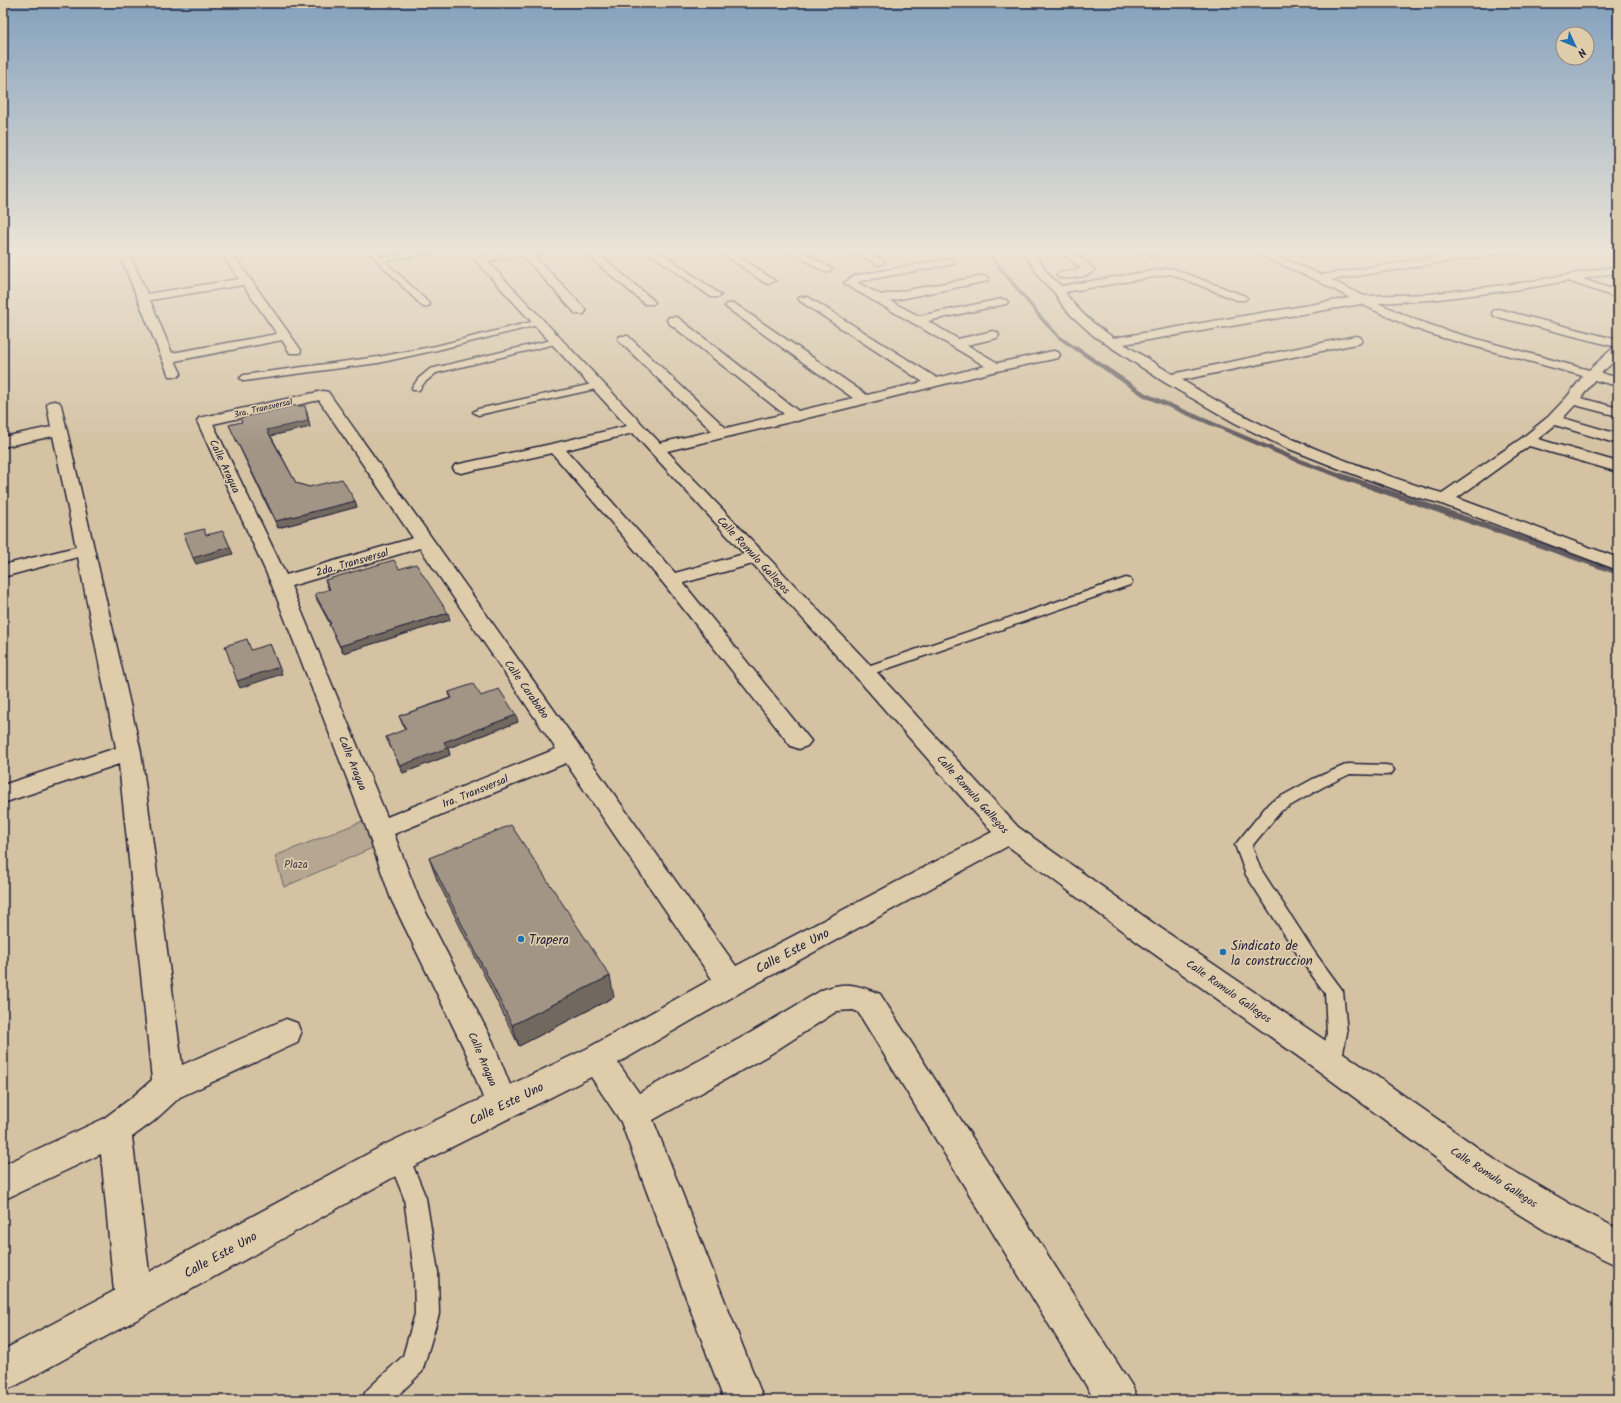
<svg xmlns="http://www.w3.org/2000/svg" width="1621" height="1403" font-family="Kalam,sans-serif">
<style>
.green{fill:#b6a792;stroke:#6c6466}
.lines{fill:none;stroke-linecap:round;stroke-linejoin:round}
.stream-far2{stroke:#635d62;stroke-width:3.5}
.stream-far1{stroke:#635d62;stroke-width:4.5}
.stream{stroke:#635d62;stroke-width:6}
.service-casing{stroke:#22223b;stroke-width:3}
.minor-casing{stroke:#22223b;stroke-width:3}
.service{fill:#dfccaa;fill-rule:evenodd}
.minor{fill:#dfccaa;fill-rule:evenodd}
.wall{fill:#8b8073;stroke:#22223b}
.shaded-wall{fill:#71685e;stroke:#22223b}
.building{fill:#a29586;stroke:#22223b}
.poi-dot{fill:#1f6fb2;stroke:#dfccaa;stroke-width:1.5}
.labels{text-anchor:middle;stroke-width:3.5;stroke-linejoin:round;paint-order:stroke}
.far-street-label{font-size:9px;fill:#22223b;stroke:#dfccaa}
.street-label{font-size:11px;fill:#22223b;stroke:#dfccaa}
.park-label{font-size:11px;fill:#403d4c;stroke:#dfccaa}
.near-poi-label{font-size:13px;fill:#22223b;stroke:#dfccaa;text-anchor:start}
.near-street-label{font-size:13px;fill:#22223b;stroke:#dfccaa}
</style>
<rect width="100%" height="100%" fill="#d4c2a3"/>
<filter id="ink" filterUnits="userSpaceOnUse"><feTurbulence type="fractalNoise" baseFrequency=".025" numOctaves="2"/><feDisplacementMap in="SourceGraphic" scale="8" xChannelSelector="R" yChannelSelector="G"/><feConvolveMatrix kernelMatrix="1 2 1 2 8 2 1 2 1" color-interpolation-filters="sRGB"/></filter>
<g filter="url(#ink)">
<path class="green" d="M368,819L379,845L284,887L275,856Z"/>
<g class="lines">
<path class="stream-far2" d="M984,248L1042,319L1060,338L1078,350"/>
<path class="stream-far1" d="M1077,349L1145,395L1302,462L1343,477"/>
<path class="stream" d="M1341,476L1618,572"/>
<g class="service-casing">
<path id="service" d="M365,248H372L382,258L442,248H460L385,261L429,303L430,305L426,307H423Z
M539,320H542V324L437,350L378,363L244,381L240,378L244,375L378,357L436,346Z
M556,339H559V343L436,373L424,383L419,390H413L412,388L418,379L430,369Z
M597,383L600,384L601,386L600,388L478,415L473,412L478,409Z
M1126,578L1130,579L1132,582L1130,585L869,675L864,676L859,675L857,672L859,669Z
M1348,764L1386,765L1391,766L1394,770L1391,774L1386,775L1350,774L1323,787L1281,811L1252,846L1260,868L1315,953L1343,991L1347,1033L1341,1062L1338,1068L1331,1071L1324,1068L1321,1062L1327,1033L1325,993L1303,963L1246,875L1235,845L1269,803L1313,779Z
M398,1145L406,1149L426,1198L438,1272L439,1314L422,1372L393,1400H362L366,1391L403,1356L415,1314L414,1272L404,1198L387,1156L390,1149Z"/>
</g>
<g class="minor-casing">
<path id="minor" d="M117,248H127L147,294L239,279L218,248H228L301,350L300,353H290L282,340L175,361L181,373L179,376H169ZM243,285L277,334L172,353L150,300Z
M464,248H475L482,255L532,248H561L556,251L533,254L584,308L586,311L584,314H576L523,256L487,261L660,443L712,431L620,342L618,339L620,336H628L726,428L784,414L669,323L667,320L669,317H677L798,411L853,398L727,308L725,306L727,304H735L867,395L923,382L800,301L798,299L800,297H808L937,378L985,366L913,323L846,285L844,283L854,276L858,275L950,259L955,262L954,264L861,281L858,283L881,295L983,276L987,277L989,279L987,281L983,282L890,301L919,316L1002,299L1006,300L1008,302L1006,304L928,321L958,339L993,331L997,332L999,335L997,338L967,345L998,363L1053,351L1058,352L1060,355L1058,358L997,371L803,419L797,421H794L667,451L872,667L1018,827L1156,925L1342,1052L1498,1162L1572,1205L1618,1229V1266L1546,1231L1474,1186L1320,1072L1136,941L1008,846L741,992L618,1063L639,1093L750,1033L822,990C846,981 856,984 880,994L1132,1386L1138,1400H1095L858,1012L853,1010L837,1011L772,1053L653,1120L764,1400H724L621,1122L591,1077L410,1168L147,1314L17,1385L3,1391V1350L114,1291L101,1154L3,1200V1165L103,1119L130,1099L152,1080L119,764L3,803V785L116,748L78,557L3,577V565L76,547L53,436L3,447V437L51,427L47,405L49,402L54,401L59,402L61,405L141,752L182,1065L286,1019L297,1023L301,1033L297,1043L180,1097L154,1121L132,1137L149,1272L386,1144L483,1098L467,1055L391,899L367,830L271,583L197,421L199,418L323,391L328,392L736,966L992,832L856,677L753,564L683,583L807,736L811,741L807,746L799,749L791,746L664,584L552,453L461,473L455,471L453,468L455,465L556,443L627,426ZM319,400L413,538L286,575L213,424ZM633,433L744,554L675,573L566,450ZM420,548L556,749L387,817L291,586ZM566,763L712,979L586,1049L510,1085L493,1042L419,899L394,834Z
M579,248H591L653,300L655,302L653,304H645Z
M643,248H655L721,295L719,297H711Z
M715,248H727L775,281L769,284L765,283Z
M784,248H797L832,269L827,272L823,271Z
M849,248H862L885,262L880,265L876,264Z
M1021,248H1031L1049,275L1061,286L1171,268L1245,296L1247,298L1245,300H1237L1171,274L1065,292C1077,311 1096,326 1114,338L1350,298L1316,280L1244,248H1259L1321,275L1493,248H1520L1515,251L1331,280L1364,296L1430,294L1521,283L1618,266V272L1582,279L1618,291V298L1568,281L1521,289L1430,300L1378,303L1416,320L1448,331L1589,370L1613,348L1617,347L1494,316L1492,313L1494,310L1498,309L1618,340V358L1601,373L1618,378V386L1594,380L1581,398L1618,408V416L1575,405L1563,418L1618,434V444L1555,425L1538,439L1618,462V472L1529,446L1457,498L1618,558V570L1439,503L1416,497L1345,471L1282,446L1235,423L1164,382L1094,336L1073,317L1063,306L1054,292L1041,279ZM1361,304L1408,326L1440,337L1583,376L1567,397L1548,417L1522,438L1442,493C1420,487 1398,479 1375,471C1308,448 1243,419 1182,380L1356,344L1360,343L1362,340L1360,337L1356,336L1172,374L1124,344Z
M1056,248H1068L1095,270C1089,277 1067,280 1058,277L1057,275L1058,273L1082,269Z
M1139,248H1151L1158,254L1153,257Z
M1610,248H1618V252Z"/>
</g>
<use href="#service" class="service"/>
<use href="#minor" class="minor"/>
</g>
<path class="wall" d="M307,412L310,427L271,436L296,483L355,501L357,507L278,528L229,425L242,422L240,418Z
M399,569L450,620L343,653L332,631L329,624H330L317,600L315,594L329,590L325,580Z
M449,692L481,696L518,722L448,748L450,755L403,773L389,744L386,737L405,730L399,716L450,698Z
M429,858L614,997L519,1046L437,880Z"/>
<path class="shaded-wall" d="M305,406L310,427L270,436L267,430Z
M355,501L357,507L278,528L276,521Z
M223,531L233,554L196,564L193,558Z
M448,613L450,620L343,653L340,646Z
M270,644L282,674L240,688L237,681Z
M516,715L518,722L448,748L450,755L403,773L400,766L444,742Z
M610,976L614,997L519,1046L512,1025Z"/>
<path class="building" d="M293,406H305L308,421L267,430L296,483L309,487L342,479L355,501L276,521L229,425L242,422L240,418Z
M204,529L206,535L223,531L230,547L193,558L184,534Z
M394,560L399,569L416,564L448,613L340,646L329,624H331L315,594L330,589L325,580Z
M247,639L251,650L270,644L279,667L237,681L225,646Z
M473,684L481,696L499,689L516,715L444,742L447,748L400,766L386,737L406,729L399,716L452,698L449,692Z
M511,825L610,976L512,1025L429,858Z"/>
</g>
<linearGradient id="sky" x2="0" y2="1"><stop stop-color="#84a1bd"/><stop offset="0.56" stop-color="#ece4d6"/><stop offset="1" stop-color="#ece4d6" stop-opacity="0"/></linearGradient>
<rect width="1621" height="445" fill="url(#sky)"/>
<g class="poi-dot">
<circle cx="521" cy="939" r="4"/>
<circle cx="1223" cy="952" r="4"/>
</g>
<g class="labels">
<g class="far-street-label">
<text transform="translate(263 408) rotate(-13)" y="3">3ra. Transversal</text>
</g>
<g class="street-label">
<text transform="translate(225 466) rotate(65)" y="4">Calle Aragua</text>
<text transform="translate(754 555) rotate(47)" y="4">Calle Romulo Gallegos</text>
<text transform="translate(352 562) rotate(-16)" y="4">2da. Transversal</text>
<text transform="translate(527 689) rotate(55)" y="4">Calle Carabobo</text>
<text transform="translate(353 763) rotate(68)" y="4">Calle Aragua</text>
<text transform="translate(475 791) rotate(-22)" y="4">1ra. Transversal</text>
<text transform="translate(973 794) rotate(48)" y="4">Calle Romulo Gallegos</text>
<text transform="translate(1229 991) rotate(35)" y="4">Calle Romulo Gallegos</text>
<text transform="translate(483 1059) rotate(67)" y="4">Calle Aragua</text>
<text transform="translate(1494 1177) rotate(33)" y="4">Calle Romulo Gallegos</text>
</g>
<g class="park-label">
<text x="296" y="868">Plaza</text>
</g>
<g class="near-poi-label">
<text x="529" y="944">Trapera</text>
<text x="1231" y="950">Sindicato de<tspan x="1231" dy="15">la construccion</tspan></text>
</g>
<g class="near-street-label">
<text transform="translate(792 950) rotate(-28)" y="5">Calle Este Uno</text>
<text transform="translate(506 1103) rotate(-26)" y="5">Calle Este Uno</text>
<text transform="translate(220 1254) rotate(-29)" y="5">Calle Este Uno</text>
</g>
</g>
<rect width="1621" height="1403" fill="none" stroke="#dfccaa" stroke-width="16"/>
<rect x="8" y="8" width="1605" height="1387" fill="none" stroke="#22223b" stroke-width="1.5" filter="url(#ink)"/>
<g transform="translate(1575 46) rotate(134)"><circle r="19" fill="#dfccaa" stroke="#93887e"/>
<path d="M0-3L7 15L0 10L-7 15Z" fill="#1f6fb2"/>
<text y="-6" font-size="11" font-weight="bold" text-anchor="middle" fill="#22223b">N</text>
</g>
</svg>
